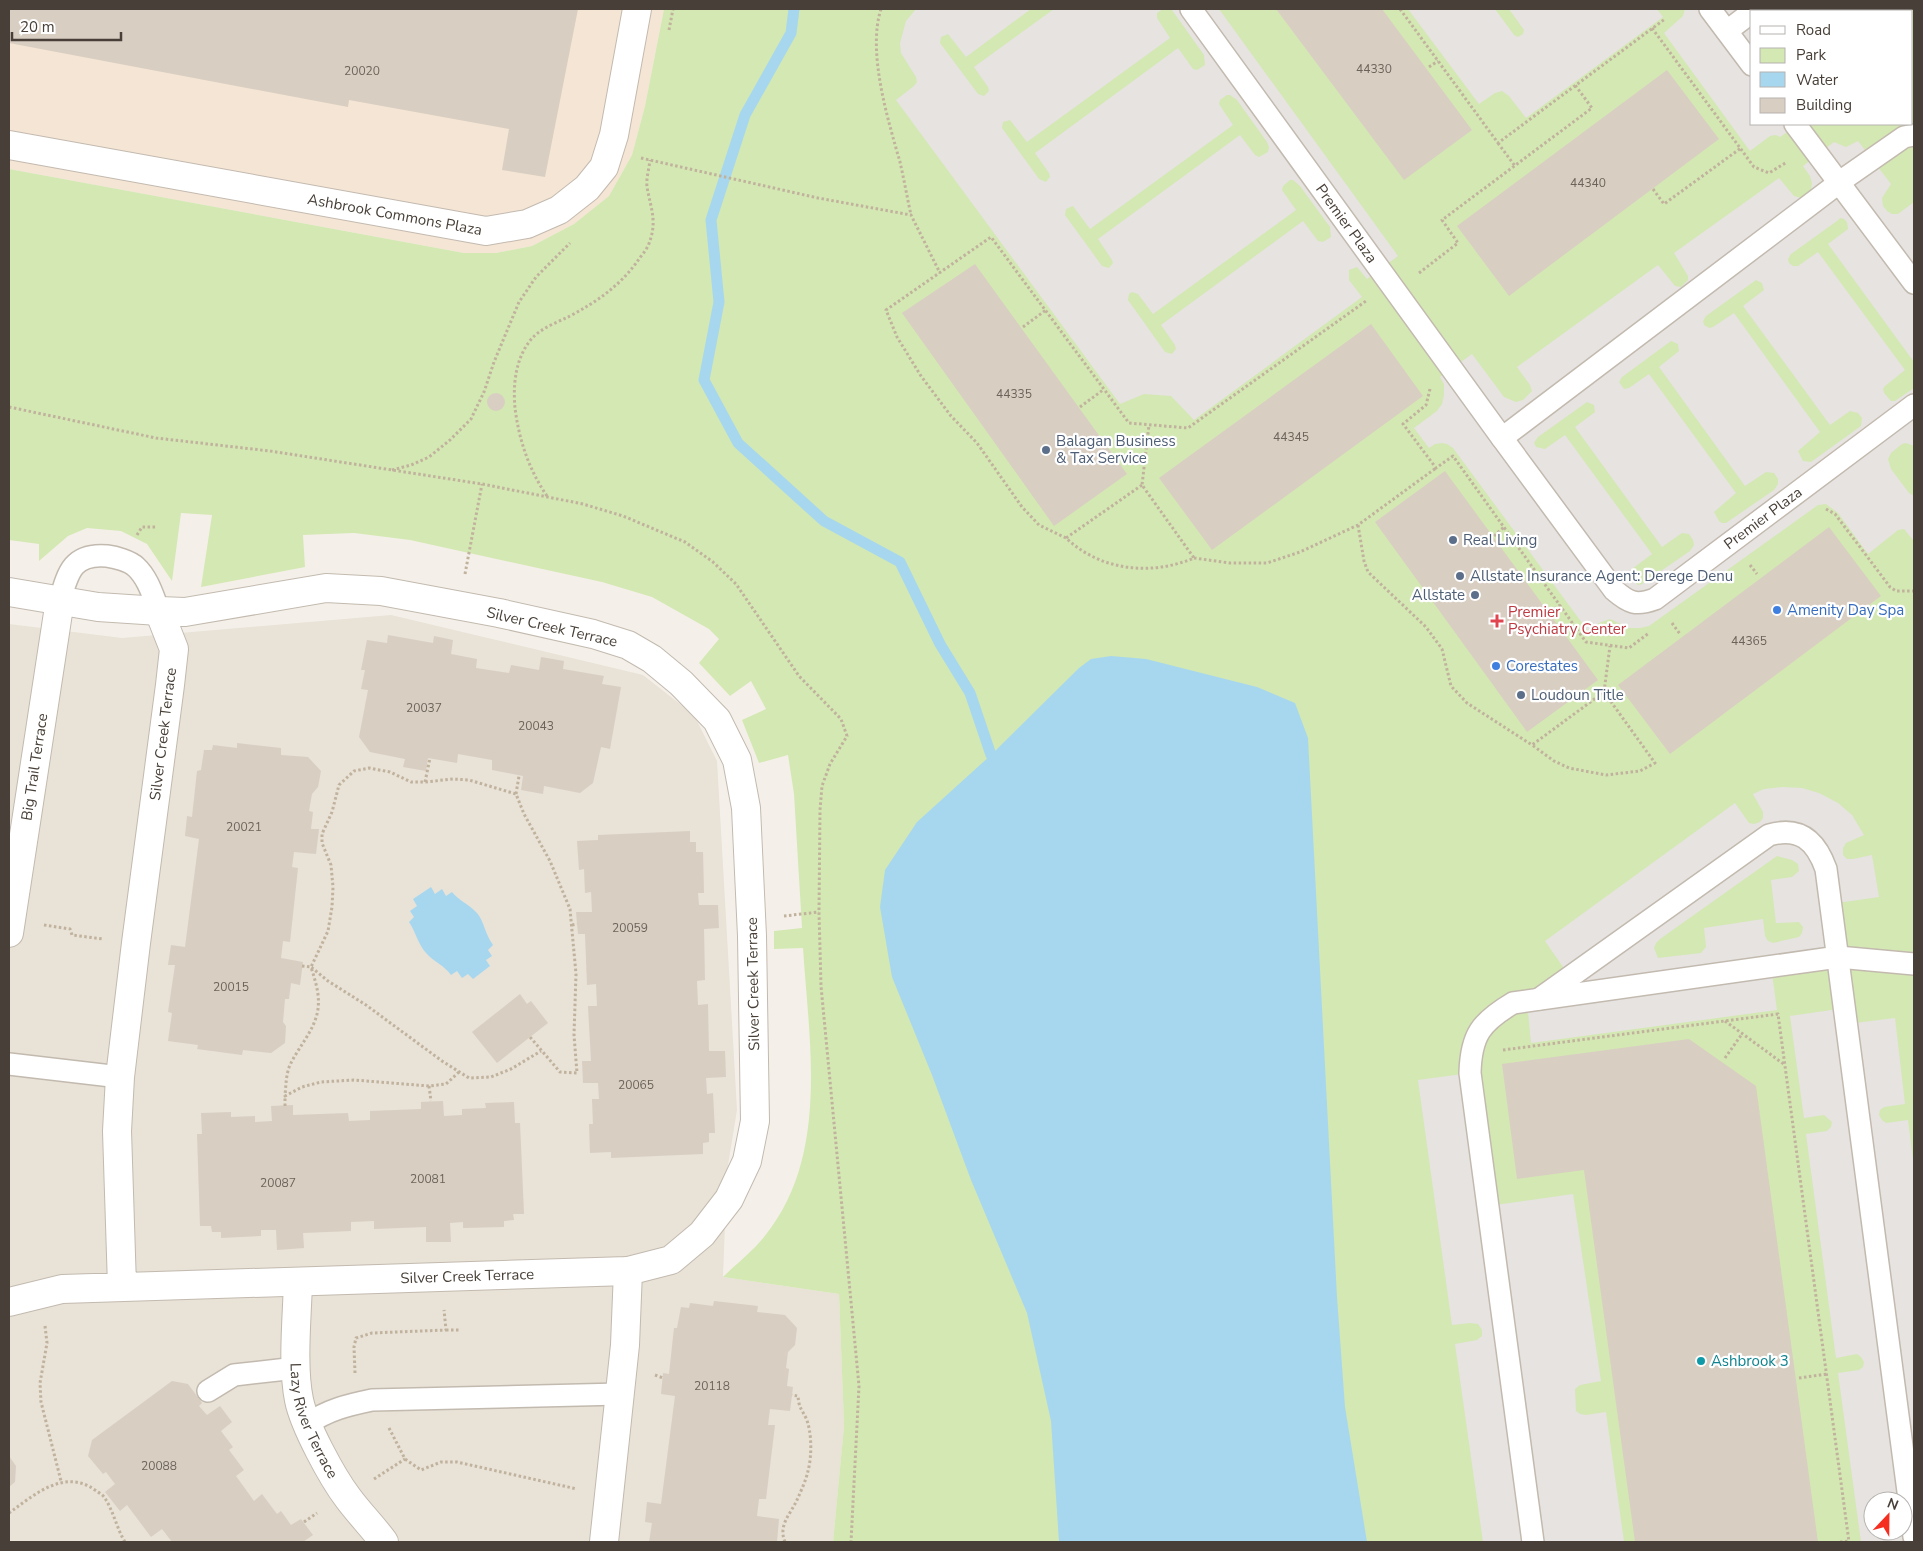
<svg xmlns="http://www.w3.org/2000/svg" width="1923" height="1551" font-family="'Nunito Sans',sans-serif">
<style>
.residential{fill:#e8e2d7}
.commercial{fill:#f5e5d5}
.green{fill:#d4e8b3;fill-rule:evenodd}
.parking{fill:#e6e3e1;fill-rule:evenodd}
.water{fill:#a7d7ef}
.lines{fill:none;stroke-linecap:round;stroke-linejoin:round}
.stream{stroke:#a7d7ef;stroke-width:11}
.building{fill:#d9cec2}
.service-casing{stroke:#c3baaf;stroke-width:24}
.minor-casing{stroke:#c3baaf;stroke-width:30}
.path{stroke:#c1b29d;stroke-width:3;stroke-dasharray:2.5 2.5;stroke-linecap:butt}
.service{stroke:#fff;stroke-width:21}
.minor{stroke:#fff;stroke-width:28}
.service-dot{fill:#5c6f8a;stroke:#fff;stroke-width:2}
.shop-dot{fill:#3f7fe0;stroke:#fff;stroke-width:2}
.health-dot{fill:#e0444e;stroke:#fff;stroke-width:2}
.culture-dot{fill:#0f9aa8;stroke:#fff;stroke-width:2}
.labels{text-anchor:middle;stroke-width:4.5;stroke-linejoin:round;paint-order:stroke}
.number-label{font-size:12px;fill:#6c645a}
.street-label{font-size:15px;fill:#484038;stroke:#fff}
.service-label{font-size:15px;fill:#4e5e75;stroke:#fff;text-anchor:start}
.shop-label{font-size:15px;fill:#366cbe;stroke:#fff;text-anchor:start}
.health-label{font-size:15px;fill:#be3a42;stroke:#fff;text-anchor:start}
.culture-label{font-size:15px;fill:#0d838f;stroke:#fff;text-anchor:start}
</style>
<rect width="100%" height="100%" fill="#f4f0e9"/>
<path class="residential" d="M391,615L643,675L694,715L717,761L737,1110L727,1171L723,1277L839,1294L844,1426L833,1542H9V624L122,638Z"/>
<path class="commercial" d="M9,9H664L645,106L632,155L609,196L574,224L532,246L496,253H464L9,169Z"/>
<path class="green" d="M664,9H1914V1542H833L844,1426L839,1294L723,1277C736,1264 752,1252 764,1237C830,1157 809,1043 803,948L774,949V931L802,928L794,794L788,755L759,763L742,720L766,709L751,681L730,696L699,663L719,639L709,629L652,597L602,582L410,540L354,533L303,535L305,567L201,587L212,515L181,513L172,581L147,544L121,531L87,528L68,536L39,561V544L9,540V169L464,253H496L532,246L574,224L609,196L632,155L645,106ZM1752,11H1912V124H1752ZM1873,1501H1903V1531H1873Z"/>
<path class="parking" d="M916,9H1031L966,57L948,34L941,37L940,43L978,94L984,96L989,91L988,87L974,67L1054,9H1163L1157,13V18L1170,38L1027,142L1010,120L1003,122L1002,128L1039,179L1046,182L1050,177L1049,173L1035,153L1178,48L1193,69L1197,70L1205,65L1204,55L1172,10L1168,9H1219L1398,256L1367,279L1357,267L1349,270V280L1362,297L1194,420L1171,396L1144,394L1120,404L896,100L914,86L917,82L916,77L901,53L900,43L906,21ZM1227,95H1230L1237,100L1267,142L1269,147L1268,152L1259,157L1255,155L1240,135L1098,239L1112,260L1113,263L1109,268L1102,266L1065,215L1066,209L1073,206L1090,229L1233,125L1219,104L1220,100ZM1290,180H1293L1300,186L1330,227L1331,237L1323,242L1318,241L1303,221L1161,325L1175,345L1176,349L1172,354L1165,352L1128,300L1129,294L1132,292L1138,294L1153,314L1296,210L1282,190L1283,186Z
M1408,9H1495L1514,35L1518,37L1523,34L1524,30L1509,9H1657L1663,17L1526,118L1509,96L1502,91L1495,93L1479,104Z
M1685,9H1848L1844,11H1752V124H1799L1780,137L1776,135L1770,136L1750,151L1664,33L1683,16Z
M1858,141L1891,184L1882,198L1883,206L1887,211L1892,214H1898L1914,202V362L1828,244L1848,229L1847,222L1844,219L1840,218L1837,221L1791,254L1788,259L1789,263L1793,266H1798L1818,252L1905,370L1885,386L1883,389L1884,393L1891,401H1895L1914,388V446L1906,443L1902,444L1891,453L1888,459L1891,469L1909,493L1914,496V541L1904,529L1898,530L1868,554L1838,513L1826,504L1818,505L1649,626L1640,628H1629L1610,619L1599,623L1588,631L1453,448L1447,444L1442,443L1435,444L1429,448L1414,428L1437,411L1442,404L1444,395V384L1440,377L1472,354L1504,397L1516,402L1523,400L1532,391L1530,385L1517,367L1658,265L1675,286L1681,287L1688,280V276L1674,253L1779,178L1794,196L1801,198L1811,190L1812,183L1810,176L1803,166L1834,142L1846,147ZM1756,280L1762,283L1764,290L1743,306L1830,425L1850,411L1858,413L1862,418L1861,426L1811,462L1803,461L1798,451L1820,432L1734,313L1713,327L1709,328L1704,325L1703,321L1706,316ZM1671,341L1678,344L1679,351L1659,367L1745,486L1766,472L1774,473L1778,479V484L1774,490L1726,523H1722L1719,521L1714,512L1736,493L1649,374L1629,388L1624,389L1619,382L1622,377ZM1587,402L1594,405L1595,412L1575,427L1662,547L1682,533L1689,534L1693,540L1694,545L1690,551L1642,584L1638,585L1635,582L1630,573L1632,569L1652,554L1565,435L1545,449L1536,447L1534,443L1538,437Z
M1782,787L1802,788L1819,793L1838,803L1852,815L1864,835L1846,843L1843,848V855L1847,859H1853L1872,855L1879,897L1830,904L1838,957L1771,966L1777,1010L1531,1043L1527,1001L1570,977L1545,941L1735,803L1749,823L1754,824L1760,822L1763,818V812L1753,794L1764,789ZM1777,856L1792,860L1798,864L1799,871L1792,877L1771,880L1776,923L1799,922L1803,927L1802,933L1799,937L1773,943L1768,941L1765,936L1763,919L1704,928L1706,947L1701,953L1658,958L1654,948L1656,943L1660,939Z
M1845,1008L1847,1024L1895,1018L1905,1104L1884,1107L1880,1110L1879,1115L1882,1120L1886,1123L1908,1120L1914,1168V1348L1913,1354L1914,1357V1542H1861L1838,1373L1859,1370L1863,1367L1864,1362L1861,1357L1857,1354L1836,1358L1806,1134L1827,1131L1831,1127L1832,1122L1824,1115L1804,1118L1790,1016ZM1873,1501H1903V1531H1873Z
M1470,1073L1488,1206L1573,1194L1601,1381L1580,1385L1575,1389L1576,1411L1580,1414L1586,1415L1606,1412L1624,1542H1483L1455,1344L1477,1340L1482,1336V1330L1478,1324L1470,1323L1452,1325L1418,1080Z"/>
<path class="water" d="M1111,656L1146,659L1257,687L1295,703L1308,738L1337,1297L1345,1407L1367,1542H1059L1051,1421L1027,1313L971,1180L932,1075L892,977L880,907L885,870L917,822L991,755L1079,668L1091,659Z
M431,887L435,894L442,889L446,896L452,892C459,901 469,904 477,913C484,921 485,934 493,945L488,950L492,956L486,960L490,966L473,979L468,974L462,978L457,971L451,975C444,965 434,962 427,954C418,945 416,932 409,922L414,917L410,911L417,906L413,899Z"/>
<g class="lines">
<path class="stream" d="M794,9L791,33L745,115L711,220L719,302L704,380L738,443L824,521L900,562L940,644L970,693L991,755"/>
</g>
<path class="building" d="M9,9H578L545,177L502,170L509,129L349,100L348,107L9,43Z
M1276,9H1382L1472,130L1404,180Z
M1667,70L1719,139L1509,296L1457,226Z
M975,264L1127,474L1054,526L902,313Z
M1371,324L1423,396L1212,550L1159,478Z
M487 402a9 9 0 1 1 18 0a9 9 0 1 1-18 0Z
M1445,471L1598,680L1527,732L1375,522Z
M1829,527L1881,596L1670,754L1618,685Z
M388,635L433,643L434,636L453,640L451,654L477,659L476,668L509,673L511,665L539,670L541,657L564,661L563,669L604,676L602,684L621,687L610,749L601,747L593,783L580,793L544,786L543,794L521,790L523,776L492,770V760L458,754L457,763L428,758L426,771L403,767L405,759L370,752L359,737L368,690L361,689L365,670H361L367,640L387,643Z
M237,743L281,748V755L308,757L321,771L318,787L312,794L309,811L313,812L311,829H319L316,854L294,852L292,867L298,868L290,942L283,941L281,958L303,962L300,985L291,983L289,999H285L283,1022L286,1026L285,1043L271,1053L243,1050L242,1055L197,1049L198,1045L168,1041L172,1013L168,1012L175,965H168L171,945L185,947L199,839L185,836L187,816L192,817L197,771L201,770L204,750H212L213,745L237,748Z
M690,831V842H696V852H703L704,893H698L699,905H718L719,928L704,929L705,980L697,981L698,1005L708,1004L709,1051H725L726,1077L706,1078L707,1094L713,1093L715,1133H709V1142L703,1143V1154L611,1158V1152L590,1153L589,1124H593L592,1099H599L598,1083H583L582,1061H591L588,1006H597L596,984L587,985L585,934H578L576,912H592L591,892L585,893L584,869L579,870L577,841L598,840V835Z
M520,994L527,1004L531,1001L548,1023L497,1063L472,1032Z
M1689,1039L1756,1086L1818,1542H1635L1584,1170L1517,1179L1502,1064Z
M443,1101L444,1116L462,1115V1109L486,1108L485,1103L514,1102L515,1123H520L524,1214H513L514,1220L504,1221V1227L463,1228V1222L450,1223L451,1242H426V1227L374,1229V1221L351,1222V1231L303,1233L304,1248L277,1250L276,1230H261V1236L221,1238V1232H212L211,1226H200L197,1134H202L201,1113L231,1112V1117L255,1116V1122L272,1121L271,1106L293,1105V1115L348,1113L349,1121L370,1120V1111L421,1109V1102Z
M714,1301L758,1306L757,1312L785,1315L797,1328L795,1345L788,1352L786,1368L789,1369L787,1386L793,1387L790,1411L770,1409L768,1425H775L766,1499H759L757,1516L779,1519L777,1542H649L652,1523L645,1522L647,1502L661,1504L675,1396L661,1394L663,1373L669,1374L674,1328H677L681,1307L689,1308L690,1303L713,1306Z
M172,1381L188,1384L202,1403L199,1406L207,1415L220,1406L232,1422L221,1431L233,1447L229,1450L244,1470L236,1476L254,1501L262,1494L277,1514L281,1511L291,1525L301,1519L313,1535L303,1542H172L162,1529L151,1537L127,1505L120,1511L105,1492L115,1484L106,1472L103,1474L88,1456L92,1440Z
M9,1456L16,1466L15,1482L9,1487Z"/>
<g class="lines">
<g class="service-casing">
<g id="service">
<path id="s1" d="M1191,9L1502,438L1848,176L1904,137L1914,135"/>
<path d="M1710,9L1752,65"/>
<path d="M1727,31L1752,12"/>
<path d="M1795,124L1914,283"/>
<path id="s2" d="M1502,438L1614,590C1629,603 1636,606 1655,599L1914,405"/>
<path d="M60,600C68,572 73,553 107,556C115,557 130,561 136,567C148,578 153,596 159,611"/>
<path d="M1539,999L1769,835C1800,826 1816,841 1826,869L1914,1537"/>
<path d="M9,1064L120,1077"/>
<path d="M208,1391L234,1375L296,1368"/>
<path d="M308,1424C327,1410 348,1405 372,1400L620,1394"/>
<path d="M1533,1542L1470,1073C1471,1035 1481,1022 1513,1003L1838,957L1914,964"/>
</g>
</g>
<g class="minor-casing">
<g id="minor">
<path id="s3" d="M9,145L486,231L527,224L559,210L587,188L604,167L614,135L637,9"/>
<path d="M9,592L98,607L159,611"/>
<path id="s4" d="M9,933L60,600"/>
<path id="s5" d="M298,1282C297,1318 292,1365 299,1400C304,1425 332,1477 348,1498C359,1513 373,1527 384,1542"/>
<path id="s6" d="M9,1302L62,1289L628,1271L671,1260L702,1234L729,1199L747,1161L755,1121L752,936L746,808L737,760L717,720L681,683L652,659L628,645L593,634L499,613L381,591L326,588L185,612L159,611L174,649L170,685L136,943L120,1077L117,1131L122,1286"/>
<path d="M604,1542L625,1345L628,1271"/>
</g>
</g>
<path class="path" d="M881,9C867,52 888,120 900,162C904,179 907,197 911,215
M1400,9L1498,143L1665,19
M1652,28L1754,167L1769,173L1787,162
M669,30L673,9
M1429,67L1438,61
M1498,143L1515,166
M641,158L818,198L911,215L940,273
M1653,189L1664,204L1741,148
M1419,273L1458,243L1442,220L1592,108L1575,85
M1023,327L1046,310
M1430,389L1426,405L1403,424L1436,468L1453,456L1586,642L1629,648L1649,633
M9,407L156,438L270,451L482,484L583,504L623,516L685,542L713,562L736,584L799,676L841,719L847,736L830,764L822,786L820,810L819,912L821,986L859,1386L851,1542
M1080,407L1103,390
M392,470L411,465L429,457L450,440L471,419L484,392L494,362L519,302L536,277L570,243
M1142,485L1066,538C1101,571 1151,576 1194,558L1142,485L1149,425
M547,496C529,470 519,440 515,408C513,386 515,361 529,342C538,329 556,323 570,316C598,301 618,287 637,262C640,257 645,252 648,246C658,222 651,210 647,187C646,179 649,169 650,160
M1826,509L1835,514L1890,587L1896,591H1914
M1358,525L1364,561L1368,572L1426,627L1442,649L1451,686L1467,703L1532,745L1604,692L1655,763L1640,771L1606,775L1569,768L1554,761L1532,745
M137,535L142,527H156
M1494,536L1504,527
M1066,538L1039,525L1022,507L977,443L951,416L921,376L897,337L886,310L991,237L1129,423L1188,428L1366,301
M1194,558L1230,563H1267L1300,552L1358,525L1436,468
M1750,565L1757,574
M465,574L482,484
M1551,612L1560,605
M1672,623L1680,634
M1604,692L1610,646
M425,782L430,758
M516,794L519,776
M784,916L819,912
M44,925L70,929L72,935L103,939
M572,925L577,924
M302,966L311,967L328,931L332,907L333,887L331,865L322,843V834L332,812L339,785L354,771L369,768L390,772L411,782H425L453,779L469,780L516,794L524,814L550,861L570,909L576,974L574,1035L577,1073L560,1072L530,1037
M1725,1021L1785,1065
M1503,1050L1778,1014L1849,1542
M1725,1058L1742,1034
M459,1072L446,1084L429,1086L354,1080L321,1082L302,1087L285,1096C286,1085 286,1074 290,1065C299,1046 315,1030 318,1009C320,994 315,980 311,967L328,981L366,1005L442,1061L469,1078L491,1077L511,1069L541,1051
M429,1086L431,1101
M285,1106V1096
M45,1326L47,1343L40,1383L41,1402L61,1481
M446,1330H460
M355,1373L354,1347L356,1338L372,1333L446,1330L444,1310
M655,1375L663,1378
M1799,1378L1827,1374
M389,1428L405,1459L421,1470L441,1462H457L577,1489
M374,1479L405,1459
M9,1513C34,1495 64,1468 95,1490C99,1493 104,1495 106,1500C114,1513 117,1529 125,1542
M304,1522L317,1513
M785,1542C778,1525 790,1515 797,1500C801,1491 806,1480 808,1471C812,1456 812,1432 806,1418C801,1408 799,1408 798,1396L792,1395
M1840,1542L1849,1541"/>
<use href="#service" class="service"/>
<use href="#minor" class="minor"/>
</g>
<g class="service-dot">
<circle cx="1046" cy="450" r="5"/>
<circle cx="1453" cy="540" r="5"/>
<circle cx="1460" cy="576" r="5"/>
<circle cx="1475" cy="595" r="5"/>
<circle cx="1521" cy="695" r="5"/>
</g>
<g class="shop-dot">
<circle cx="1777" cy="610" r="5"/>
<circle cx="1496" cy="666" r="5"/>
</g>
<path class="health-dot" d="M1494.5 613.5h5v5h5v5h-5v5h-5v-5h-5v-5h5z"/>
<circle class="culture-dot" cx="1701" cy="1361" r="5"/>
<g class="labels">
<g class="number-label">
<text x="1374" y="73">44330</text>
<text x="362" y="75">20020</text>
<text x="1588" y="187">44340</text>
<text x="1014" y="398">44335</text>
<text x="1291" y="441">44345</text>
<text x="1749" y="645">44365</text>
<text x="424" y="712">20037</text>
<text x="536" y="730">20043</text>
<text x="244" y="831">20021</text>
<text x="630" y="932">20059</text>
<text x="231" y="991">20015</text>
<text x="636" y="1089">20065</text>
<text x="428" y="1183">20081</text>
<text x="278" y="1187">20087</text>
<text x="712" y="1390">20118</text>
<text x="159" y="1470">20088</text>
</g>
<g class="street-label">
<text dy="5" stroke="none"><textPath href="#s3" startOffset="392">Ashbrook Commons Plaza</textPath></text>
<text dy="5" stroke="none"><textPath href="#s1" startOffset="265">Premier Plaza</textPath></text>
<text dy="5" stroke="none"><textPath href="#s2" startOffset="369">Premier Plaza</textPath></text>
<text transform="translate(552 627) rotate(13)" y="5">Silver Creek Terrace</text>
<text transform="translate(163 734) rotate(-83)" y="5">Silver Creek Terrace</text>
<text dy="5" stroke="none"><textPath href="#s4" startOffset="168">Big Trail Terrace</textPath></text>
<text transform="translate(753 984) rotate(-91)" y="5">Silver Creek Terrace</text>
<text dy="5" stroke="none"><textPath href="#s6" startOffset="460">Silver Creek Terrace</textPath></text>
<text dy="5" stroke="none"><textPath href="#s5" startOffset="142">Lazy River Terrace</textPath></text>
</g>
<g class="service-label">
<text x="1056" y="446">Balagan Business<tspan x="1056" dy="17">&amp; Tax Service</tspan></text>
<text x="1463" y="545">Real Living</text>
<text x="1470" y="581">Allstate Insurance Agent: Derege Denu</text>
<text x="1465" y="600" text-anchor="end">Allstate</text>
<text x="1531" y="700">Loudoun Title</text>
</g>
<g class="shop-label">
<text x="1787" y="615">Amenity Day Spa</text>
<text x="1506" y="671">Corestates</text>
</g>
<g class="health-label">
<text x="1508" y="617">Premier<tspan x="1508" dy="17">Psychiatry Center</tspan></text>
</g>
<g class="culture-label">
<text x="1711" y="1366">Ashbrook 3</text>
</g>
</g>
<rect width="1923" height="1551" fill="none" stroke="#484038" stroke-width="20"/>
<rect x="1750" y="10" width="162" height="115" fill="#ffffff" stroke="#b6b3af"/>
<rect x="1760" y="26" width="25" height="8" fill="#ffffff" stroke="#b6b3af"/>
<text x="1796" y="35" font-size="15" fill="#484038">Road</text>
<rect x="1760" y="48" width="25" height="15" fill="#d4e8b3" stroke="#b6b3af"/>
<text x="1796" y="60" font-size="15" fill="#484038">Park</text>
<rect x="1760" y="72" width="25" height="15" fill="#a7d7ef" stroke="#b6b3af"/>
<text x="1796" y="85" font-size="15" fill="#484038">Water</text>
<rect x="1760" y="98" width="25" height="15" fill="#d9cec2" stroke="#b6b3af"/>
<text x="1796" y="110" font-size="15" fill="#484038">Building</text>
<g transform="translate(1888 1516) rotate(22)"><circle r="24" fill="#ffffff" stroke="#b6b3af"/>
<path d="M0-4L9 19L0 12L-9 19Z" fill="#f62e1f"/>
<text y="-8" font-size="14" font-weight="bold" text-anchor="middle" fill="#484038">N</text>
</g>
<path d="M12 32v8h109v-8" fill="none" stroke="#484038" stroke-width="2.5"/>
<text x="20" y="32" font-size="15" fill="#484038" stroke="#ffffff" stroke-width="4" paint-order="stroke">20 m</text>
</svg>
